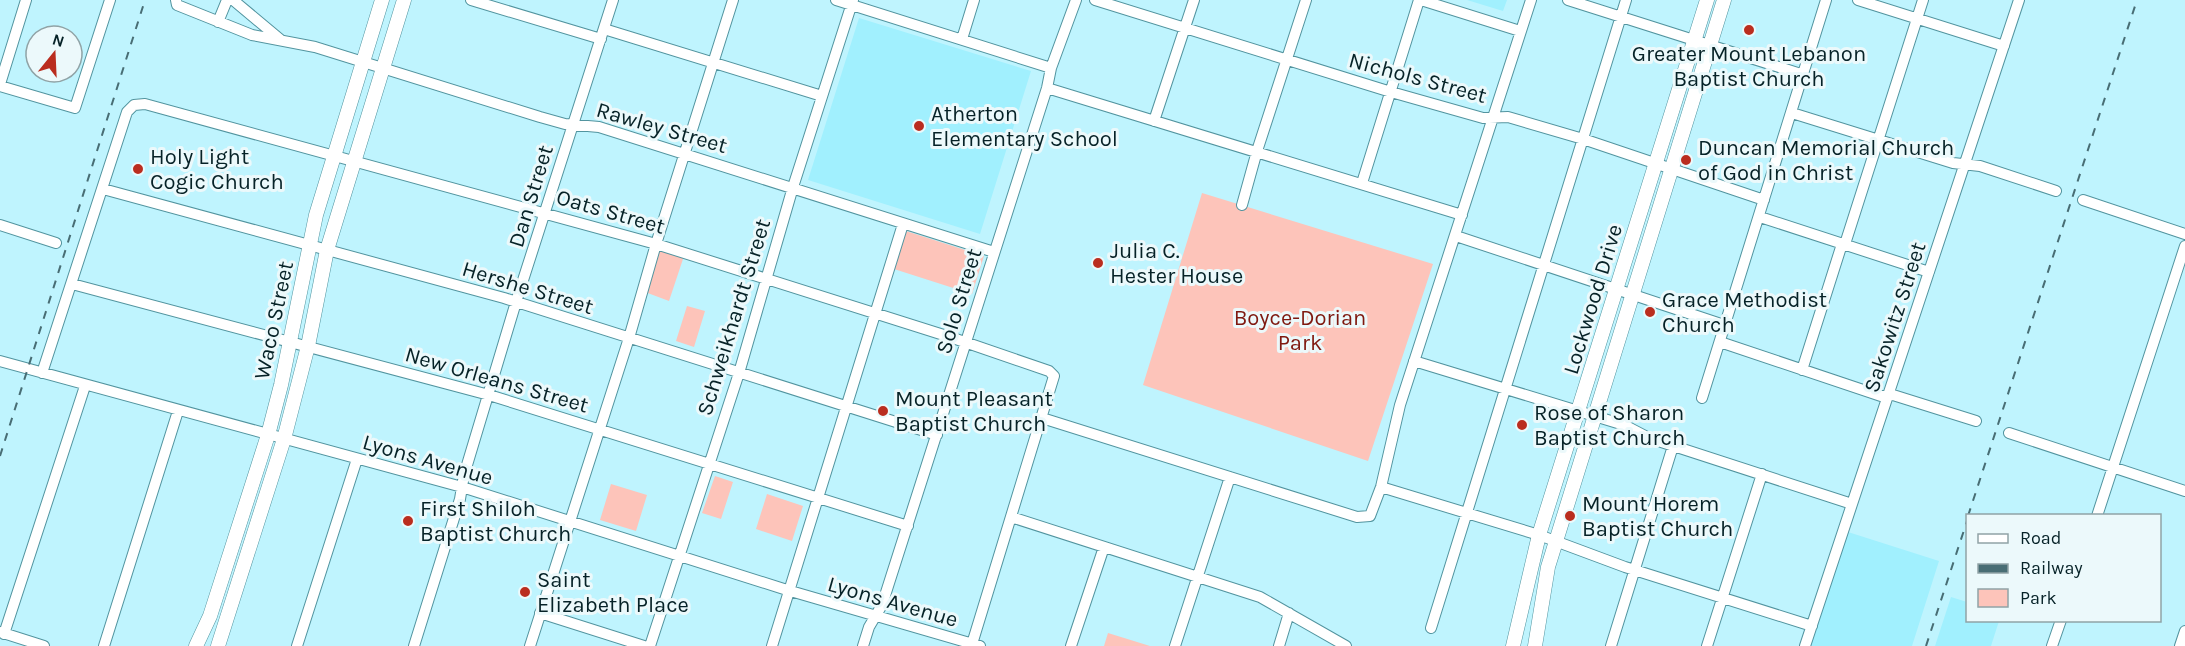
<svg xmlns="http://www.w3.org/2000/svg" width="2185" height="646" font-family="Karla,sans-serif">
<style>
.built{fill:#a1f0fe}
.green{fill:#fdc4ba}
.lines{fill:none;stroke-linecap:round;stroke-linejoin:round}
.minor-casing{stroke:#52949f;stroke-width:12}
.major-casing{stroke:#52949f;stroke-width:15}
.minor{stroke:#fff;stroke-width:10}
.major{stroke:#fff;stroke-width:14}
.rail{stroke:#486d74;stroke-width:2;stroke-dasharray:8 8;stroke-linecap:butt}
.poi-dot{fill:#ba2d1f;stroke:#ecf9fb;stroke-width:2}
.labels{text-anchor:middle;stroke-width:6;stroke-linejoin:round;paint-order:stroke}
.poi-label{font-size:22px;fill:#062227;stroke:#ecf9fb;text-anchor:start}
.street-label{font-size:22px;fill:#062227;stroke:#ecf9fb}
.park-label{font-size:22px;fill:#7f180f;stroke:#ecf9fb}
</style>
<rect width="100%" height="100%" fill="#bff4fe"/>
<path class="built" d="M1467,0H1507L1503,11Z
M859,18L1031,71L980,234L808,180Z
M1848,532L1939,561L1912,646H1810Z
M1951,597L1967,602L1968,620L1999,621L1991,646H1935Z"/>
<path class="green" d="M1202,193L1433,264L1368,461L1143,385Z
M906,231L984,256L972,294L894,269Z
M659,249L684,256L669,301L645,292Z
M687,306L705,311L694,347L676,341Z
M715,476L733,482L721,519L702,513Z
M611,484L647,495L636,531L600,520Z
M767,494L803,506L792,541L756,529Z
M1108,633L1150,646H1104Z"/>
<g class="lines">
<g class="minor-casing">
<path id="minor" d="M176,0L177,5L252,35L315,47L540,117L565,124L599,127L994,252
M233,0L281,40
M471,0L601,39
M836,0L1051,68
M1095,0L1391,92L1483,118L1508,117L1583,139L1764,200
M1421,0L1520,31
M1568,0L1804,75
M1858,0L2004,46
M218,22L227,0
M604,29L822,96
M962,39L974,0
M0,84L26,0
M0,86L75,108L110,0
M1047,88L1462,215
M1792,113L1953,163L1980,166L2056,191
M1154,121L1194,0
M1362,183L1419,0
M103,189L504,298L937,435
M2083,200L2185,234
M1242,205L1257,151L1306,0
M1760,217L1929,272
M0,225L56,243
M1456,236L1724,325
M1845,244L1923,0
M72,284L489,395L908,526
M1720,342L1881,396L1893,395L1976,421
M0,361L462,487L787,590L980,646
M1414,361L1624,425L1649,438L1852,504
M1802,370L1842,244
M42,373L127,112L134,105L145,104L656,244L950,337L1049,371L1054,376L972,644
M1702,398L1826,0
M1042,418L1357,517L1370,516L1381,487L1400,405L1531,0
M2009,433L2185,491
M1381,487L1539,535L1625,567L1812,626
M2097,516L2185,246
M1011,517L1260,597L1346,646
M540,613L644,646
M1431,628L1626,0
M0,632L44,646
M4,634L85,386
M104,646L178,411
M297,646L357,459
M414,646L460,499L464,475L516,302L613,0
M530,646L629,338L656,244L733,0
M650,646L739,373L793,187L853,0
M772,646L903,224
M863,646L869,627L882,605L1047,88L1051,68L1076,0
M1071,646L1104,547
M1175,646L1230,477
M1279,646L1289,613
M1611,646L1673,446
M1707,646L1762,474
M1805,646L2019,0
M2052,646L2061,620
M2180,646L2185,631"/>
</g>
<g class="major-casing">
<path id="major" d="M196,646L210,616L268,435L281,385L316,215L382,0
M218,646L284,439L308,346L327,250L404,0
M1513,646L1539,535L1707,0
M1535,646L1548,567L1724,0"/>
</g>
<use href="#minor" class="minor"/>
<use href="#major" class="major"/>
<path class="rail" d="M0,456L145,0
M1968,516L2137,0
M1926,646L1968,518"/>
</g>
<g class="poi-dot">
<circle cx="1749" cy="30" r="6"/>
<circle cx="919" cy="126" r="6"/>
<circle cx="1686" cy="160" r="6"/>
<circle cx="138" cy="169" r="6"/>
<circle cx="1098" cy="263" r="6"/>
<circle cx="1650" cy="312" r="6"/>
<circle cx="883" cy="411" r="6"/>
<circle cx="1522" cy="425" r="6"/>
<circle cx="1570" cy="516" r="6"/>
<circle cx="408" cy="521" r="6"/>
<circle cx="525" cy="592" r="6"/>
</g>
<g class="labels">
<g class="poi-label">
<text x="1749" y="61" text-anchor="middle">Greater Mount Lebanon<tspan x="1749" dy="25">Baptist Church</tspan></text>
<text x="931" y="121">Atherton<tspan x="931" dy="25">Elementary School</tspan></text>
<text x="1698" y="155">Duncan Memorial Church<tspan x="1698" dy="25">of God in Christ</tspan></text>
<text x="150" y="164">Holy Light<tspan x="150" dy="25">Cogic Church</tspan></text>
<text x="1110" y="258">Julia C.<tspan x="1110" dy="25">Hester House</tspan></text>
<text x="1662" y="307">Grace Methodist<tspan x="1662" dy="25">Church</tspan></text>
<text x="895" y="406">Mount Pleasant<tspan x="895" dy="25">Baptist Church</tspan></text>
<text x="1534" y="420">Rose of Sharon<tspan x="1534" dy="25">Baptist Church</tspan></text>
<text x="1582" y="511">Mount Horem<tspan x="1582" dy="25">Baptist Church</tspan></text>
<text x="420" y="516">First Shiloh<tspan x="420" dy="25">Baptist Church</tspan></text>
<text x="537" y="587">Saint<tspan x="537" dy="25">Elizabeth Place</tspan></text>
</g>
<g class="street-label">
<text transform="translate(1418 77) rotate(15)" y="8">Nichols Street</text>
<text transform="translate(662 127) rotate(16)" y="8">Rawley Street</text>
<text transform="translate(530 196) rotate(-73)" y="8">Dan Street</text>
<text transform="translate(611 211) rotate(16)" y="8">Oats Street</text>
<text transform="translate(528 287) rotate(17)" y="8">Hershe Street</text>
<text transform="translate(1592 299) rotate(-73)" y="8">Lockwood Drive</text>
<text transform="translate(958 301) rotate(-73)" y="8">Solo Street</text>
<text transform="translate(733 317) rotate(-73)" y="8">Schweikhardt Street</text>
<text transform="translate(1894 317) rotate(-72)" y="8">Sakowitz Street</text>
<text transform="translate(273 320) rotate(-78)" y="8">Waco Street</text>
<text transform="translate(497 379) rotate(16)" y="8">New Orleans Street</text>
<text transform="translate(428 459) rotate(16)" y="8">Lyons Avenue</text>
<text transform="translate(893 601) rotate(16)" y="8">Lyons Avenue</text>
</g>
<g class="park-label">
<text x="1300" y="325">Boyce-Dorian<tspan x="1300" dy="25">Park</tspan></text>
</g>
</g>
<rect x="1966" y="514" width="195" height="108" fill="#ecf9fb" stroke="#90a3a6" stroke-width="1.5"/>
<rect x="1978" y="534" width="30" height="9" fill="#ffffff" stroke="#90a3a6" stroke-width="1.5"/>
<text x="2020" y="544" font-size="18" fill="#062227">Road</text>
<rect x="1978" y="564" width="30" height="9" fill="#486d74" stroke="#90a3a6" stroke-width="1.5"/>
<text x="2020" y="574" font-size="18" fill="#062227">Railway</text>
<rect x="1978" y="589" width="30" height="18" fill="#fdc4ba" stroke="#90a3a6" stroke-width="1.5"/>
<text x="2020" y="604" font-size="18" fill="#062227">Park</text>
<g transform="translate(54 54) rotate(18)"><circle r="28" fill="#ecf9fb" stroke="#90a3a6" stroke-width="1.5"/>
<path d="M0-4.5L10 22L0 15L-10 22Z" fill="#ba2d1f"/>
<text y="-9" font-size="16" font-weight="bold" text-anchor="middle" fill="#062227">N</text>
</g>
</svg>
